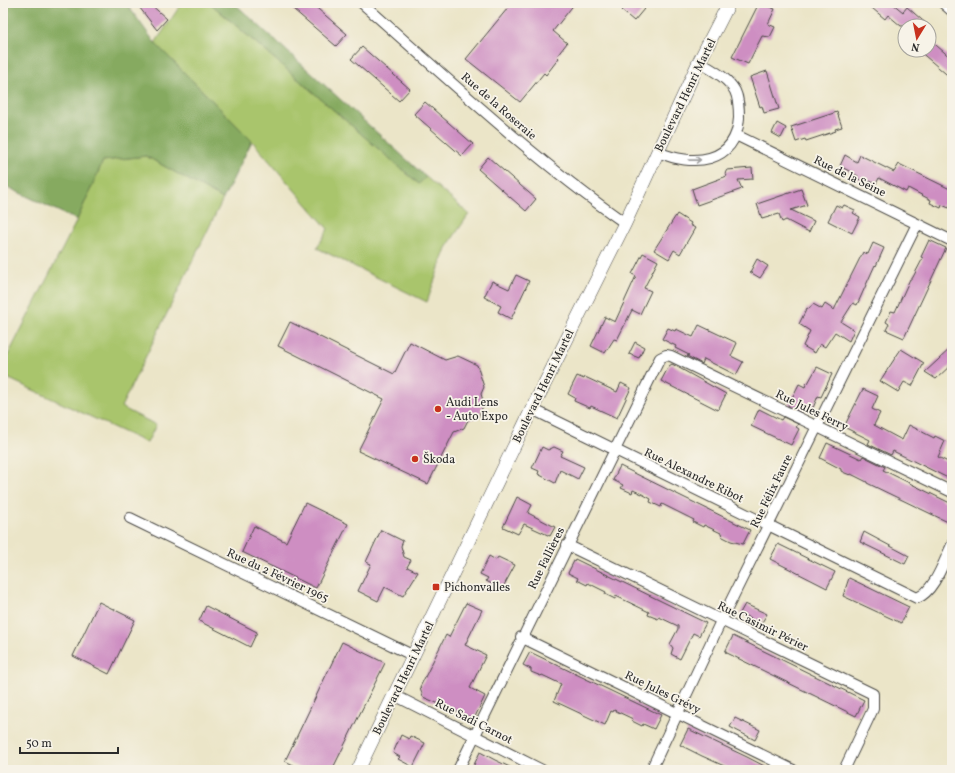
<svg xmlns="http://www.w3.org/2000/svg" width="955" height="773" font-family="Vollkorn,serif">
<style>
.green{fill:#a9c56c;stroke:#6a784c}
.forest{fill:#86aa60;stroke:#586a46}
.building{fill:#ce8ec2}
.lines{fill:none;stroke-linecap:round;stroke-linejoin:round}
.minor-casing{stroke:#484743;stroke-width:12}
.tertiary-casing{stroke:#484743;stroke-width:14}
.minor{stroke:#fff;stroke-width:10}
.tertiary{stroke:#fff;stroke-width:13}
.oneway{stroke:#a0a0a0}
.poi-dot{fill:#c8321e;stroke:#f7f3e8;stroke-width:1.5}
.labels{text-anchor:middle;stroke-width:3.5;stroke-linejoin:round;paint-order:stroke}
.street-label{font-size:12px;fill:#2b2b2b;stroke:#f7f3e8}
.poi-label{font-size:12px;fill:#2b2b2b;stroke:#f7f3e8;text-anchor:start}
</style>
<rect width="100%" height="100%" fill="#f7f3e8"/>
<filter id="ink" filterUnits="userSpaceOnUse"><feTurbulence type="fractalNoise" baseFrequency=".025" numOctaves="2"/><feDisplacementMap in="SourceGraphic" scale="8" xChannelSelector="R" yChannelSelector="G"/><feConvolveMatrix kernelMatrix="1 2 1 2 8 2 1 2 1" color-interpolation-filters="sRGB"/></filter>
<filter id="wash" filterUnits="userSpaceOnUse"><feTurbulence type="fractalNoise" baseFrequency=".012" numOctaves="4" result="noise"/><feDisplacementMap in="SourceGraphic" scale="16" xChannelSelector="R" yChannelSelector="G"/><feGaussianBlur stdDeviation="0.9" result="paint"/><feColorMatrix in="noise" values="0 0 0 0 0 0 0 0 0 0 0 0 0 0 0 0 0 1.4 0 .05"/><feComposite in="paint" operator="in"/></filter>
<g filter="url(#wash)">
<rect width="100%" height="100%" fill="#ebe5c8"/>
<path class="green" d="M182,3H210L419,184L426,177L469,214L446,248L427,302L317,248L328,229L252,141L155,43Z
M146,156L223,199L121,407L156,425L147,443L3,376V365L77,220L103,161Z"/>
<path class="forest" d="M3,3H126L155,43L252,141L223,199L146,156L103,161L77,220L3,185Z
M210,3H234L426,177L419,184Z"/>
<g id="blocks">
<path class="building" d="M136,3H149L167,19L157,30Z
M286,3H311L347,34L336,46Z
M512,3H575L553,31L567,43L557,56L559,58L546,75L544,73L520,102L466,59Z
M628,3H649L634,21L621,10Z
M759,3L775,9L768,24L775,27L770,37L762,36L748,64L732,57Z
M866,3H892L903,12L907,7L929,26H901L888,15L885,19Z
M929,39L952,59V79L918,50H929Z
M362,47L410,89L399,101L351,59Z
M767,71L779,109L764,113L762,106L760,107L750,77Z
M425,102L473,144L462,156L414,114Z
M837,112L842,127L835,129L836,131L806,141L805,139L796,142L791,127Z
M777,123L786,128L781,138L772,133Z
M845,155L857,162L860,155L894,172L899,164L952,190V202L949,208L942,205L941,208L930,203L931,200L908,188L906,192L879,178L876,184L870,181L868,184L857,178L858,176L840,166Z
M488,157L536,199L526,211L478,169Z
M752,168L753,179L738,180L742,189L697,205L692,189L727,176L725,173L727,170Z
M801,189L807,205L791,210L814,221L809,232L786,220L782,222L779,214L762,219L757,204Z
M836,205L842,208L844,205L855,210L853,213L860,217L852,233L828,221Z
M677,214L691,223L690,225L695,228L680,254L674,250L669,259L654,250Z
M929,240L946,248L904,338L886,330L889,324L886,322L891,311L895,312L910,279H912L923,258L921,257Z
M873,243L884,248L876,266L875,265L857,305L853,303L841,322L854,330L849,341L835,332L825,347L820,344L815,353L803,346L810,331L799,324L807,308L809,309L813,304L822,309L825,304L834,310L863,252L868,254Z
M643,253L658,261L644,288L651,291L640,314L632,310L617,340L614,339L605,353L591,346L605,317L615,322L636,276L632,274Z
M757,259L768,266L760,278L750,272Z
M516,275L529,281L511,319L498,312L501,306L484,297L492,281L509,289Z
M290,322L394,374L410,342L445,360L458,356L477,365L484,387L481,394L484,404L478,417L468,420L464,428L454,432L428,484L358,451L384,399L278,346Z
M699,325L737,343L731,356L743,362L736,375L704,359L702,364L687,356L689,355L675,348L676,346L662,339L668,328L675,331L676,329L693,337Z
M635,342L644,347L639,358L629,354Z
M952,347V364L936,379L925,372Z
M901,349L924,363L912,386L904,382L898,392L880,381Z
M672,364L726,394L718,410L661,381L669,366Z
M817,367L832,374L821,397L818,396L813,408L807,405L803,413L788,406L799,384L805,387L807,382L808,383Z
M577,376L584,379L585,377L617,392L621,383L631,388L617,418L591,406L590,408L574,401L575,398L568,394Z
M863,389L878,396L872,409L880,413L874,425L902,440L909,425L934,438L935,436L945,441L938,457L952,464V480L893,451L891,455L868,444L870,440L844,427Z
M759,409L781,420L783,417L798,424L796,427L799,429L791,445L751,426Z
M827,443L861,459L863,456L885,467L883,470L952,504V524L867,483V482L851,474L850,475L845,473L841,471V469L820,458Z
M542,447L548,450L554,447L563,451L560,456L584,467L578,479L560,470L555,483L538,474L539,471L532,468Z
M620,466L750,530L743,544L731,541L721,536L723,534L704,525L703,527L693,522L694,520L662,504L661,507L650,502L651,499L642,494L633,490L632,493L621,488L623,485L613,480Z
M517,497L532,505L528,513L555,527L550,536L524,524L518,534L503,527Z
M305,503L348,524L316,588L242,552L254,526L286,542Z
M381,530L403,541L401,546L404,557L411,560L407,567L418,572L403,596L385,587L378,601L358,591L371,564L366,562Z
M864,532L909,556L905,564L860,542Z
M778,544L835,572L827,588L770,559Z
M489,556L496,560L498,557L515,565L502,589L486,581L488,578L480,574Z
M575,559L706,623L699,636L693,633L680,659L671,654L673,648L670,644L678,629V626L659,617L658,619L648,615L649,612L616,596L615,599L605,594L606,592L588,583L587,585L577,580L578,578L568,573Z
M849,578L909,607L901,623L843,596Z
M99,602L135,620L109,674L73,656Z
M466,603L482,610L465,645L486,655L470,688L485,696L474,719L423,697L420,687L446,635L449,637Z
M745,604L767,614L761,624L740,613Z
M206,606L257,632L250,647L199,621Z
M733,636L864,700L856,716L725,652Z
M342,642L385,663L332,770H304L285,761Z
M530,652L661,715L654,729L643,724L642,726L632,721L633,719L614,710L613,712L611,711L605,725L554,701L561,684L542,675L541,676L531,672V669L523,665Z
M735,718L760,730L755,740L730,727Z
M688,729L747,757L772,770H733L702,756L680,745Z
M401,735L409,739L410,736L425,743L413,767L398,759L400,757L393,753Z
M480,752L495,760L516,770H480L473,767Z"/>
</g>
</g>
<g filter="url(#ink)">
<use href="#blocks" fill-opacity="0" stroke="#484743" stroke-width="1"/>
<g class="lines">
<g class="minor-casing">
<path id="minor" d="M362,3C448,79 531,157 625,223
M943,3L952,11
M736,135L952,241
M658,152C692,167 736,164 739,118C739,109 739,99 735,91C727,77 712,70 699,62
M532,409L917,598C934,592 944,561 952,545
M130,518L414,656
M567,545L873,694V709L844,770
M521,637L793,770
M394,695L542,770
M458,770L660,358L666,355L671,356L952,492
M651,770L721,621L917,224"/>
</g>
<g class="tertiary-casing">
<path id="tertiary" d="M358,770L532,409L625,223L699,62L729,3"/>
</g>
<use href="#minor" class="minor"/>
<use href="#tertiary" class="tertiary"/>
</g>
<defs><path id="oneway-shaft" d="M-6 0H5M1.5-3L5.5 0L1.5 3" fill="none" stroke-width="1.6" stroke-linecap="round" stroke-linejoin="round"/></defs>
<use class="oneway" href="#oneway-shaft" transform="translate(695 160) rotate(-1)"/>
</g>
<g class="poi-dot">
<circle cx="438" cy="409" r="4"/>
<circle cx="415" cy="459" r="4"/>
<rect x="432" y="583" width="8" height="8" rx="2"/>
</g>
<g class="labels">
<g class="street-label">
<text transform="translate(685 95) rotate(-64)" y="4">Boulevard Henri Martel</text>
<text transform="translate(499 106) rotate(41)" y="4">Rue de la Roseraie</text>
<text transform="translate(850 176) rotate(26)" y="4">Rue de la Seine</text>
<text transform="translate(543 386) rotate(-64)" y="4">Boulevard Henri Martel</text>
<text transform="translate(812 410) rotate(26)" y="4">Rue Jules Ferry</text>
<text transform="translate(694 475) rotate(26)" y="4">Rue Alexandre Ribot</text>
<text transform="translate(771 491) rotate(-64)" y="4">Rue Félix Faure</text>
<text transform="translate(546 558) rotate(-64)" y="4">Rue Fallières</text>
<text transform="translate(278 575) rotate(25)" y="4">Rue du 2 Février 1965</text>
<text transform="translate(763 626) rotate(26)" y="4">Rue Casimir Périer</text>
<text transform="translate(403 678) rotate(-64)" y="4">Boulevard Henri Martel</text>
<text transform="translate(663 692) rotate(26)" y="4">Rue Jules Grévy</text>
<text transform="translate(474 721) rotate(27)" y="4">Rue Sadi Carnot</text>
</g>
<g class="poi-label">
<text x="446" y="406">Audi Lens<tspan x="446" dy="14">- Auto Expo</tspan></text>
<text x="423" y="463">Škoda</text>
<text x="444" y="591">Pichonvalles</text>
</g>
</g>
<rect width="955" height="773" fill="none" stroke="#f7f3e8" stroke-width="16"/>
<g transform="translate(917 38) rotate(190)"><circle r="19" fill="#f7f3e8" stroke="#a5a39c"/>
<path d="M0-3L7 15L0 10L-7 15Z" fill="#c8321e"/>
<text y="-6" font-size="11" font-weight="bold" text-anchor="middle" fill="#2b2b2b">N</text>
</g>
<path d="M20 747v6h98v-6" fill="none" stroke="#2b2b2b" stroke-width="2"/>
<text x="26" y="747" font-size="12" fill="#2b2b2b" stroke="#f7f3e8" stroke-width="3" paint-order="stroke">50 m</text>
</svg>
